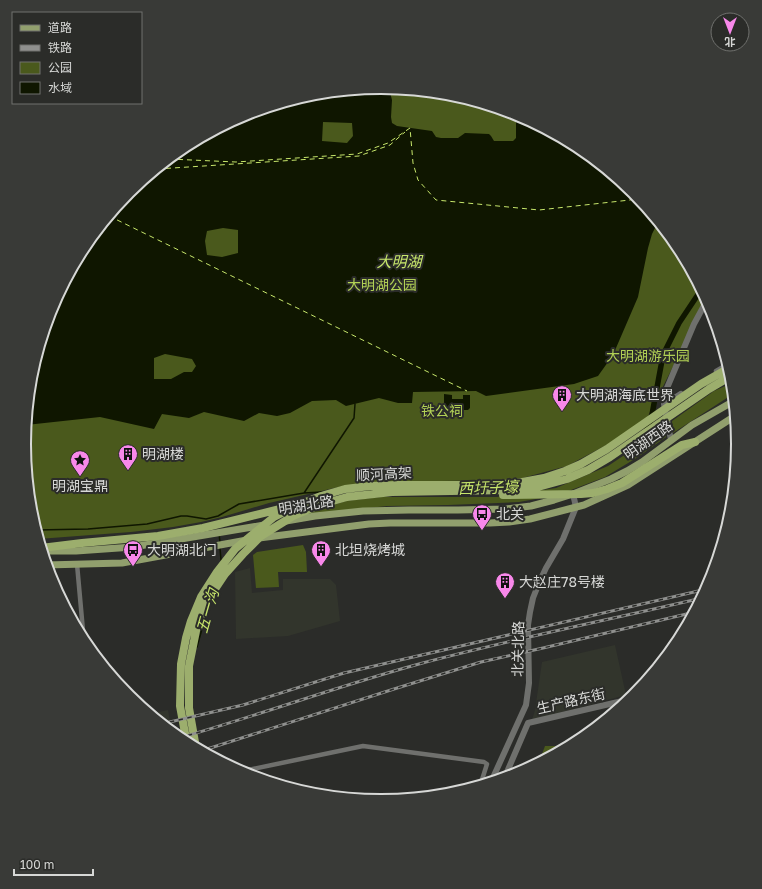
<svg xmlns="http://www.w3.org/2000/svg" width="762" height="889" font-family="'Golos Text','Noto Sans SC',sans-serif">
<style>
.built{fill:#32352c}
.green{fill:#4a591c}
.water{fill:#0f1600;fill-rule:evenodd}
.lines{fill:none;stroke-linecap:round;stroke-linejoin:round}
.stream{stroke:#0f1600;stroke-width:1.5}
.canal{stroke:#0f1600;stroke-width:5.5}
.ferry{stroke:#c7e66b;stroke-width:1;stroke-dasharray:5 4;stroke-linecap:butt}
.minor{stroke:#6f706d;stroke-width:4.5}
.tertiary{stroke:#6f706d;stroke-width:6}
.primary{stroke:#919f6d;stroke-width:7}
.trunk{stroke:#9cae6d;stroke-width:8}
.rail-casing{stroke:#8f908e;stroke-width:3}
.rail{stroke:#2b2c29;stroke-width:1.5;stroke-dasharray:4.5;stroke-linecap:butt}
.labels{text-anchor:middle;stroke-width:4;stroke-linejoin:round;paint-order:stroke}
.park-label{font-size:14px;fill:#b2d155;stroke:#2b2c29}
.poi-label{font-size:14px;fill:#d7d8d6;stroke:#2b2c29;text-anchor:start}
.street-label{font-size:14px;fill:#d7d8d6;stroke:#2b2c29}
.water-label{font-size:15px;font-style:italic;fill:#c7e66b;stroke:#2b2c29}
.rim{fill:none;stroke:#d7d8d6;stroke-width:2}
</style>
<rect width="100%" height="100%" fill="#2b2c29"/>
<path class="built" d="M250,568L252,593L283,590V579H330L336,585L340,621L288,636L236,639L235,572Z
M615,645L626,695L532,720L535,710L542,662Z
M168,710L172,733L150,714Z"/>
<path class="green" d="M381,88L451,94L518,115L580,148L634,192L678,246L706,299L693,327L647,418L612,442L567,466L515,480L376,482L343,486L269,503L222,517L201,522L173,527L131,532L38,539L31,514L24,444L31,375L51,308L84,246L129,192L183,148L245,115L312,94Z
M732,383L733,394L673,433L672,421L714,391Z
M665,428L666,437L638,457L605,477L558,495L519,502L448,505L387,506L304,515L346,501L381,497H497L556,488L608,466Z
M303,545L306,552L307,572H278L279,587L256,588L253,555L257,552Z
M545,746H570L539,762Z"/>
<path class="water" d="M381,88H389L392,100L391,117L392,123L397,126L432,131L436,137L441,138H458L465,133L489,134L491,136L494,141H513L516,138V119L518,115H519L580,148L634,192L658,222L652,234L648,248L638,297L613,355L598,376L574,384L486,396L476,391L413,392L412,403H398L379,398L346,406L336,400L312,401L290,413L277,416L259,413L244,421L204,412L189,418L162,414L154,429L100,417L26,425L31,375L51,308L84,246L129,192L183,148L245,115L312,94ZM323,122L352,123L353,136L347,143L322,141ZM223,228L238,230V253L222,257L207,255L205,241L207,231ZM165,354L192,359L196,366L192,372H184L171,379H154V358Z
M444,394L452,395V399H463V395H470V408L468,410H447L444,408Z"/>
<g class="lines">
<path class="stream" d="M366,490H374
M304,493L354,418L355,404
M36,530L88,529L147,524L181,516H187L206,519L218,516L239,504L304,493L322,492
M219,534L220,542
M220,548L221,560
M197,647L205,618"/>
<path class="canal" d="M646,431L651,420L663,355L679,323L701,290"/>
<path class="ferry" d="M169,159L236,162L357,154L388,143L410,128L413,163L418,180L436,200L539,210L630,200L638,197
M157,169L359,156L390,145L405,132
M109,216L467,391"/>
<path class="minor" d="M716,371L728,364
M664,404L681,393
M77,564L84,642
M248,770L363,746L484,762L487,764L480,786"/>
<path class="tertiary" d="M671,440L664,404L667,388L694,324L707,300
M504,779L528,723L631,699
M491,782L526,705L529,683L528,625L530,612L533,598L539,583L546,568L563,539L576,507L573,494"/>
<path class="primary" d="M286,521L315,516L363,511L409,510H458L505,509L531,506L554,500L573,494L611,479L627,471L642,462L692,425L734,401
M259,538L369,524L390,523H490L509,522L530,519L584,505L628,485L735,416
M44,551H76L133,547L264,525
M46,565L122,563L247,540"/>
<path class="trunk" d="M503,495L581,494L593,493L607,489L622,483L682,445L695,442
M41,548L82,543L158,536L203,528L284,508
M187,744L180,706L181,664L186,638L191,621L201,597L217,572L235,549L274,517L298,505L321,496L345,489L370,486L397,485H487L517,483L544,478L565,471L581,464L607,449L701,384L729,368
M196,748L189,708V666L197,626L209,598L225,574L243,554L261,536L293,516L319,505L347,497L392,492L509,490L538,487L567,479L588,470L610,457L709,389L731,376"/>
<g class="rail-casing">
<path id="rail" d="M161,724L243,705L344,673L707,589
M179,738C260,715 338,686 419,664C513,639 608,620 702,598
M201,751L394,689L481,662L543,648L695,612"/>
</g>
<use href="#rail" class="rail"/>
</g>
<defs>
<g id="building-pin" transform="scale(1)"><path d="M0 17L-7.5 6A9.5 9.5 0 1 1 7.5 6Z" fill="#f888ea" stroke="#2b2c29"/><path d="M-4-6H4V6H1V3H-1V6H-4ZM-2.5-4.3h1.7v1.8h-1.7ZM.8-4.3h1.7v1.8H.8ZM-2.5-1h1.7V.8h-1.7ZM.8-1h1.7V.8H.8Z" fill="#111"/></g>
<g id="sight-pin" transform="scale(1)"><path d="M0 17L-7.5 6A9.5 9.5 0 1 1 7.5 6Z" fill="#f888ea" stroke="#2b2c29"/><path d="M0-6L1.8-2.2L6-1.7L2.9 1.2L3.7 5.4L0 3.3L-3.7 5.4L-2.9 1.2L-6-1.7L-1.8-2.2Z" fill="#111"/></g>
<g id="bus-pin" transform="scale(1)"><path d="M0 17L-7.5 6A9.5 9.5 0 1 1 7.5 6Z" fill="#f888ea" stroke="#2b2c29"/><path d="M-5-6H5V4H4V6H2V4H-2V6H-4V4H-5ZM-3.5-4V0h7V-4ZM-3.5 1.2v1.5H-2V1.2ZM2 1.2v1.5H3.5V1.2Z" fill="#111"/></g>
</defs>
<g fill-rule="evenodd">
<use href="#building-pin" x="562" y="395"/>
<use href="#building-pin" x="128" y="454"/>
<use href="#sight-pin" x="80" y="460"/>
<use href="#bus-pin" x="482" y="514"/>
<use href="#bus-pin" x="133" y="550"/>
<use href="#building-pin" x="321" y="550"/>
<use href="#building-pin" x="505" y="582"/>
</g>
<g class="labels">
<g class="park-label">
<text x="382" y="290">大明湖公园</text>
<text x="648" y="361">大明湖游乐园</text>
<text x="442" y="416">铁公祠</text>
</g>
<g class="poi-label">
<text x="576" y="400">大明湖海底世界</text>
<text x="142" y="459">明湖楼</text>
<text x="80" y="491" text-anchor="middle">明湖宝鼎</text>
<text x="496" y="519">北关</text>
<text x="147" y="555">大明湖北门</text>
<text x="335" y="555">北坦烧烤城</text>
<text x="519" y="587">大赵庄78号楼</text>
</g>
<g class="street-label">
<text transform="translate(648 440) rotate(-35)" y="5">明湖西路</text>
<text transform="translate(384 474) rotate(-3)" y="5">顺河高架</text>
<text transform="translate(306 505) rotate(-9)" y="5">明湖北路</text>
<text transform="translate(518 649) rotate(-89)" y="5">北关北路</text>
<text transform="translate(571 701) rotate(-13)" y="5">生产路东街</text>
</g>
<g class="water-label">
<text x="399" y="267">大明湖</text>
<text transform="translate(488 488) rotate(-2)" y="5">西圩子壕</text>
<text transform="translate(208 611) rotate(-74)" y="5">五一沟</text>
</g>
</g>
<path d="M0 0H762V889H0ZM31 444a350 350 0 1 1 700 0a350 350 0 1 1-700 0Z" fill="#393a37" fill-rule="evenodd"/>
<path class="rim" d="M31 444a350 350 0 1 1 700 0a350 350 0 1 1-700 0Z"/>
<rect x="12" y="12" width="130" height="92" fill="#2b2c29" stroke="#70716e"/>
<rect x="20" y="25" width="20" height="6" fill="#919f6d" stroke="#70716e"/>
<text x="48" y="32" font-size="12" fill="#d7d8d6">道路</text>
<rect x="20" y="45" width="20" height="6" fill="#8f908e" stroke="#70716e"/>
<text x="48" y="52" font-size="12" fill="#d7d8d6">铁路</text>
<rect x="20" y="62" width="20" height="12" fill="#4a591c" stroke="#70716e"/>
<text x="48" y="72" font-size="12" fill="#d7d8d6">公园</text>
<rect x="20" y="82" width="20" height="12" fill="#0f1600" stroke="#70716e"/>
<text x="48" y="92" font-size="12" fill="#d7d8d6">水域</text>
<g transform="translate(730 32) rotate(180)"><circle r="19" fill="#2b2c29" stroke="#70716e"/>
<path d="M0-3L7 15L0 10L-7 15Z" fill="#f888ea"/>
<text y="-6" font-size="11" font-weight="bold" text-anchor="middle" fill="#d7d8d6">北</text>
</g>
<path d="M14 869v6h79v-6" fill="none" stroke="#d7d8d6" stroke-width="2"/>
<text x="20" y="869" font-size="12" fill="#d7d8d6" stroke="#2b2c29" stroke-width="3" paint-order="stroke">100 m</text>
</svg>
